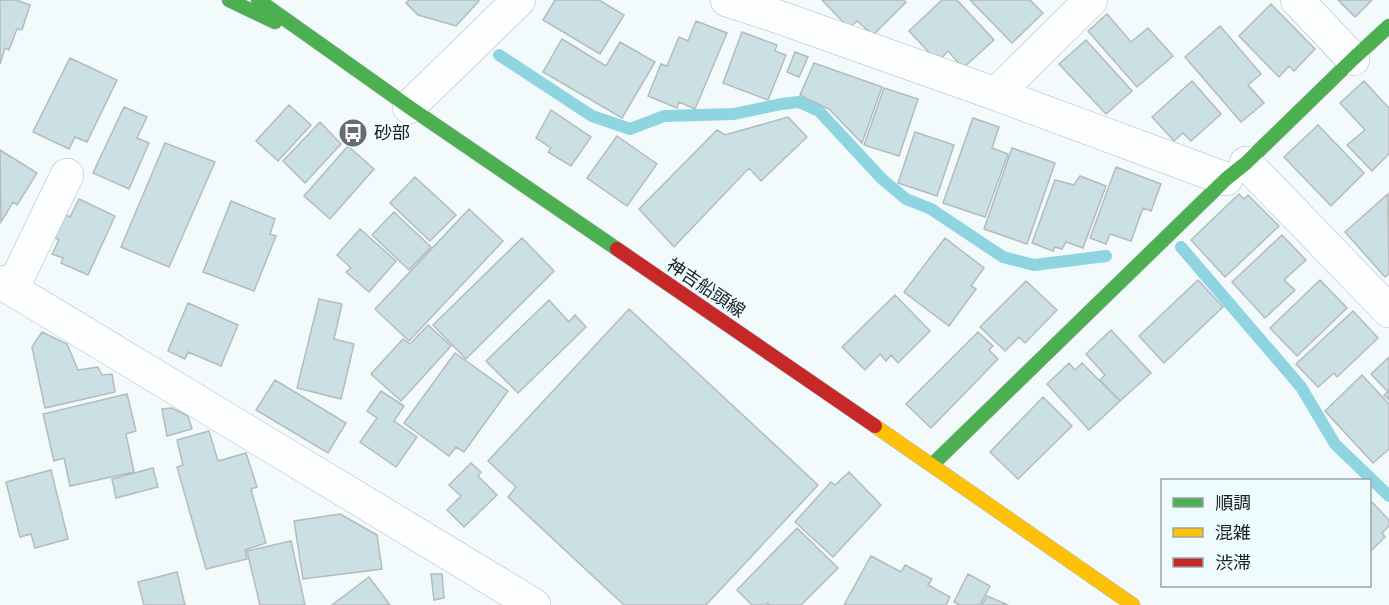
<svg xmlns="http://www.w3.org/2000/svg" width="1389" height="605" font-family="'Archivo Narrow','Noto Sans JP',sans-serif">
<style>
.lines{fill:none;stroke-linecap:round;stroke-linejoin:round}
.stream{stroke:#8fd4e1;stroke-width:12}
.building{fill:#cae0e4;stroke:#b4bbbd;stroke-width:1.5}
.street-casing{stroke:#b2b9bb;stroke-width:34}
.fast-casing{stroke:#b2b9bb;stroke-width:15}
.slow-casing{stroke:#b2b9bb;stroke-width:15}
.jam-casing{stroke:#b2b9bb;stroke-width:15}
.street{stroke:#fdfeff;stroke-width:33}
.fast{stroke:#4caf50;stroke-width:14}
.slow{stroke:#ffc107;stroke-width:14}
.jam{stroke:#c62828;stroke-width:14}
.labels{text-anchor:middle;stroke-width:5;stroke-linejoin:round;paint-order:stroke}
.poi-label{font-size:18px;fill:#192122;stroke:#effcff;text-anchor:start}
.street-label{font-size:18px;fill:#192122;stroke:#effcff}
</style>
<rect width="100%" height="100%" fill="#f2fafc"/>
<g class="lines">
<path class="stream" d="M499,55L592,116L630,129L664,116L734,114L781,104L799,102L819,111L882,179L906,199L931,209L1003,257L1034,265L1106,256
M1181,247L1301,387L1335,444L1389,496"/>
</g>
<path class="building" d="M0,0H16L30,5L22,30L17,29L9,50L5,48L0,64Z
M409,0H478L479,1L456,26L418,15L406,3Z
M555,0H599L624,15L600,54L543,20Z
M822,0H903L906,2L873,35L857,21L849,28Z
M942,0H957L994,40L963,68L948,51L938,62L909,31Z
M970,0H1030L1043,13L1012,43Z
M1338,0H1372L1355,17Z
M1271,4L1315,49L1294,71L1289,66L1279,77L1239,36Z
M1107,14L1131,42L1148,28L1173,56L1137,87L1088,31Z
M696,21L727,33L695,109L679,102L677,108L648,96L661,64L667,66L679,37L688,41Z
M1220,26L1261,74L1248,85L1264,103L1241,122L1185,57Z
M742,32L777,45L775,51L786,55L768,100L723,83Z
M562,39L606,66L620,42L655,62L622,118L543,72Z
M1086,40L1132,91L1106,114L1059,64Z
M795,52L808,57L799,77L787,72Z
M70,58L117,80L87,142L75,137L69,149L33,132Z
M814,63L882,87L862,143L829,109L800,95Z
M1192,81L1221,114L1191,141L1183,133L1174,141L1152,117Z
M1364,81L1389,108V154L1372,171L1347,145L1365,130L1340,103Z
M884,88L918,99L899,156L864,145Z
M289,105L311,125L278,161L256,141Z
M124,107L147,117L137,138L149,143L129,189L93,173Z
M551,110L591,137L571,166L548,152L551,148L536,138Z
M788,117L807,137L761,181L749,168L674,247L639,209L717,130L725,135Z
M973,118L999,127L992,148L1008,154L985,217L943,203Z
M320,122L341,144L305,183L283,161Z
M1318,125L1364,173L1331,206L1284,157Z
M915,132L954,145L937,196L898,183Z
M617,136L657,164L627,206L587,178Z
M165,143L215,162L169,267L121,247Z
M348,146L374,169L330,219L304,196Z
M1012,148L1055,163L1027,244L984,229Z
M0,150L37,173L17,205L13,202L1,222Z
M1116,167L1161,184L1151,211L1143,208L1131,241L1110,234L1106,244L1090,238Z
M1080,176L1106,186L1083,248L1066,242L1062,249L1055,247L1053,251L1032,243L1055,180L1074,185Z
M415,177L456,215L430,241L390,203Z
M1239,194L1244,199L1248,195L1279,226L1225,277L1191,240Z
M1388,194L1389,274L1385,277L1345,232Z
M79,199L115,216L88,275L61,263L63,258L52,254L59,240L54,237L64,214L70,217Z
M231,201L275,219L270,234L276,236L254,291L203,272Z
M469,209L503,241L409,341L375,309Z
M394,212L431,247L409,270L372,235Z
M360,229L396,261L369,292L346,272L351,268L337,255Z
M1282,235L1306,260L1284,280L1295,290L1265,318L1232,282Z
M522,238L554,271L466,359L433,325Z
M945,238L984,268L971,286L976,289L949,326L904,292Z
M1198,280L1223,307L1164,363L1139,336Z
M1320,280L1347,308L1297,356L1270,328Z
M1026,281L1057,310L1025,343L1019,337L1005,351L980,327Z
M895,295L930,331L898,363L891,355L886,361L880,354L865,370L842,347Z
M319,299L342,304L334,339L354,344L341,399L297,388Z
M549,300L569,322L575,315L586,327L518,393L486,361Z
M188,303L238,325L221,366L188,352L185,359L168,351Z
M629,309L818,485L706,605H624L508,497L516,487L488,461Z
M1353,311L1378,338L1337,377L1334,373L1318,387L1296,364Z
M428,325L451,346L401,401L371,374L403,339L410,344Z
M1111,330L1151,373L1120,401L1100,380L1105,375L1086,354Z
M42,332L67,344L78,370L98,367L102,375L112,374L115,392L45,408L32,347Z
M978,332L993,346L989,350L998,359L931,428L906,404Z
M455,353L508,391L464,452L456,447L449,456L404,423Z
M1389,357V400L1384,395L1388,392L1371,374Z
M1069,363L1075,370L1082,363L1120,401L1089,430L1047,384Z
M1362,375L1389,404V449L1373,463L1325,411Z
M275,380L346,423L328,453L256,410Z
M381,391L404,406L394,421L417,437L396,467L360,442L377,418L367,411Z
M127,394L136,431L126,434L134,472L70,486L64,458L54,461L43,414Z
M1043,397L1072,426L1018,479L990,452Z
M172,408L188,416L192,429L167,436L162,409Z
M209,431L218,461L246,453L257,487L251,489L266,543L245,550L247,559L206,569L177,467L183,465L177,440Z
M471,463L481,472L478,476L497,495L464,527L447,510L461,496L449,485Z
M153,468L158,487L116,498L112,479Z
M51,470L68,539L35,548L31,534L20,537L6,482Z
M849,472L881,505L833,557L795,522L831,482L835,485Z
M1370,500L1389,520V526L1382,533L1385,537L1370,552Z
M340,514L377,535L382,569L303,579L294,521Z
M797,528L838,568L801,605H769L768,603L766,605H752L737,590Z
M291,541L305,605H260L247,551Z
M871,556L901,572L905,565L932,579L928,585L950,597L946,605H844Z
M177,572L185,605H144L138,582Z
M431,574H442L444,598L434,600Z
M968,574L990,586L980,605H959L954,602Z
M369,577L390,605H332Z
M987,596L1008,605H982Z"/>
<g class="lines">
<g class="street-casing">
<path id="street" d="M727,0L773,15L996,94L1226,179
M1297,0L1353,59
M996,94L1091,0
M409,107L519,0
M1246,163L1389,311
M0,282L534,605
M12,289L67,175"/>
</g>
<g class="fast-casing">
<path id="fast" d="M229,0L275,22
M258,0L409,107L617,249
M932,465L1226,179L1246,163L1353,59L1389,26"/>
</g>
<g class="slow-casing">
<path id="slow" d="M875,426L1133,605"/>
</g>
<g class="jam-casing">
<path id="jam" d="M617,249L875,426"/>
</g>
<use href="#street" class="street"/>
<use href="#fast" class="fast"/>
<use href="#slow" class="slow"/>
<use href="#jam" class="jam"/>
</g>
<defs>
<g id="bus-disc" transform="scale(1.5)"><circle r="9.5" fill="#656d6e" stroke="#effcff"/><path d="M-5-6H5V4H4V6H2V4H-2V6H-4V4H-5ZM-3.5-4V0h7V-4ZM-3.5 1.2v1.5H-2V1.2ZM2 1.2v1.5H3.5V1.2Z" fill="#fff"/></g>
</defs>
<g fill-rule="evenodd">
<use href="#bus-disc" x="353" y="133"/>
</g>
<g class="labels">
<g class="poi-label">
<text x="374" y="139">砂部</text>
</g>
<g class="street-label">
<text transform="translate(706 288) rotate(34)" y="6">神吉船頭線</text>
</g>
</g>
<rect x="1161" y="479" width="210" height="108" fill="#effcff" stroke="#99a4a7" stroke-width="1.5"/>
<rect x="1173" y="498" width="30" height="9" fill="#4caf50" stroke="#99a4a7" stroke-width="1.5"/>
<text x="1215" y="509" font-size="18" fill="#192122">順調</text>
<rect x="1173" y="528" width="30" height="9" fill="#ffc107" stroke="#99a4a7" stroke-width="1.5"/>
<text x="1215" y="539" font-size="18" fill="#192122">混雑</text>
<rect x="1173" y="558" width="30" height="9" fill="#c62828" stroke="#99a4a7" stroke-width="1.5"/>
<text x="1215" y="569" font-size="18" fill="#192122">渋滞</text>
</svg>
